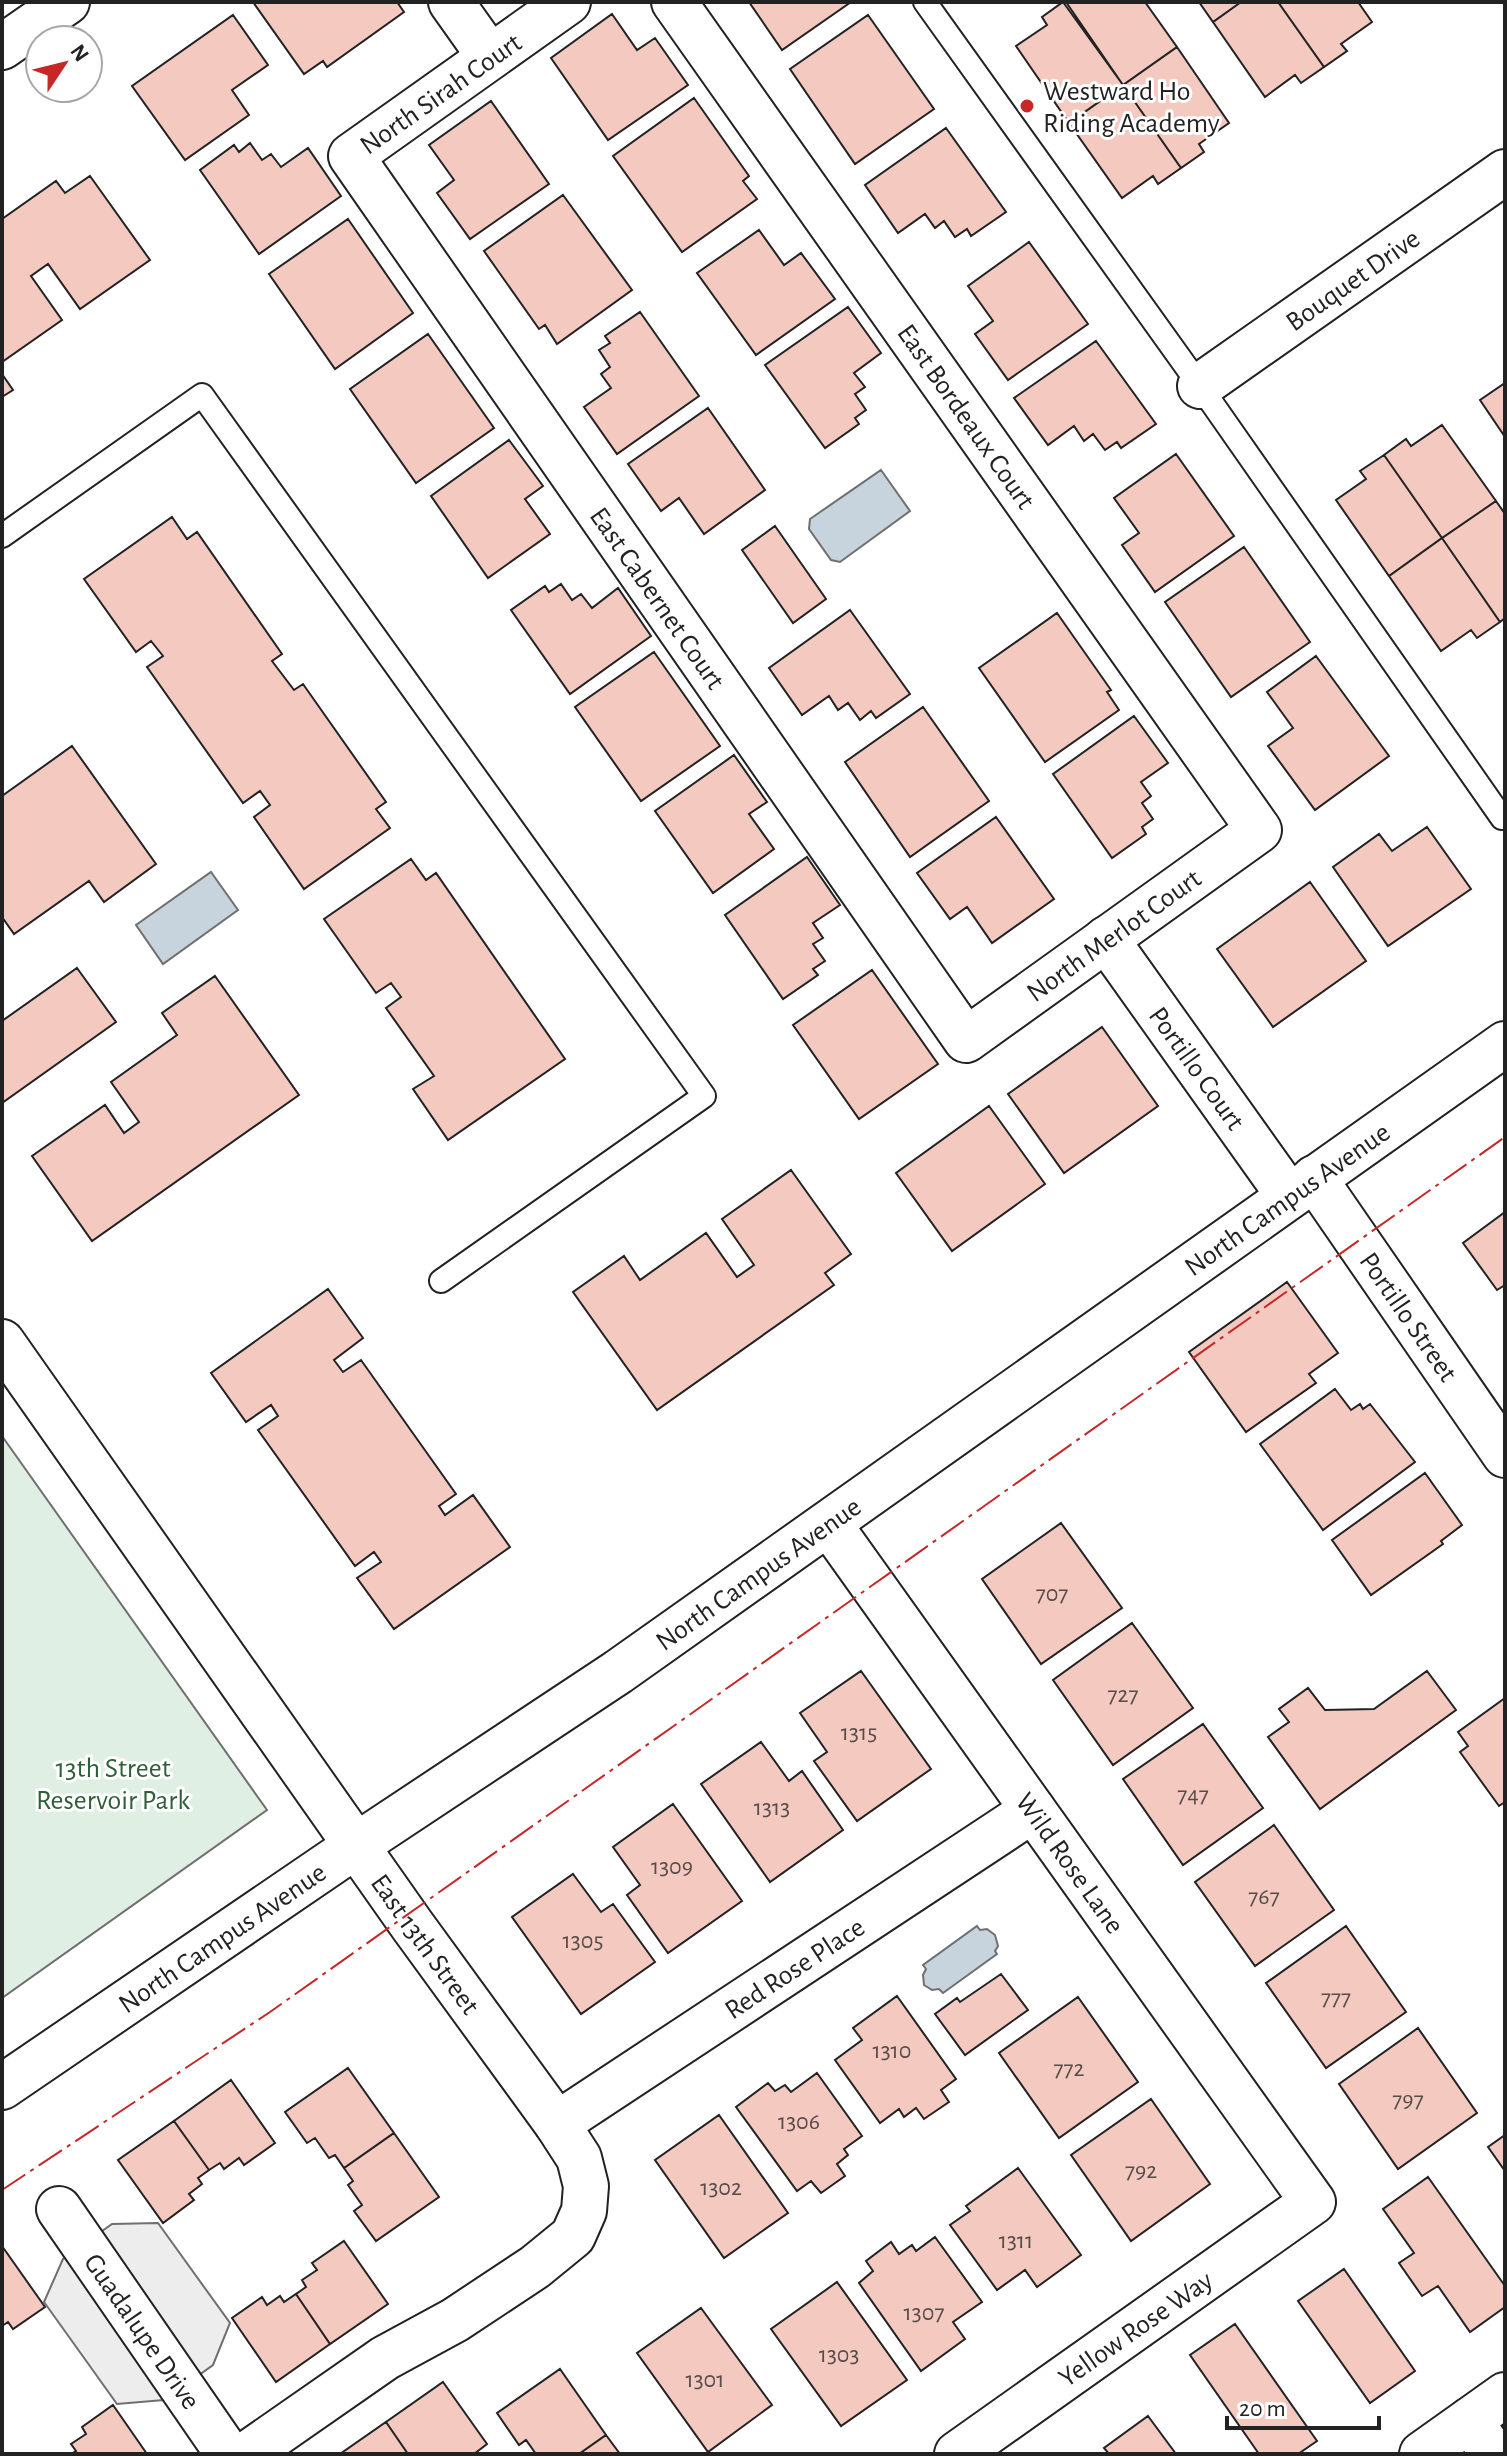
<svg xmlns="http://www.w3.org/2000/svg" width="1507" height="2456" font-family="'Alegreya Sans',sans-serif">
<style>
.green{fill:#e0efe3;stroke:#6f6f6f;stroke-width:2}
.parking{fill:#ededed;stroke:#6f6f6f;stroke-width:2}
.water{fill:#c7d3dd;stroke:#6f6f6f;stroke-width:2}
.building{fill:#f3c9c0;stroke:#222;stroke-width:2}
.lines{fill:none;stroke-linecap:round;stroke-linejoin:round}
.service-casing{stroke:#222;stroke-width:26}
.minor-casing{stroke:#222;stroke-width:48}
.secondary-casing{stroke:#222;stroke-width:48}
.service{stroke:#fff;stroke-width:22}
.minor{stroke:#fff;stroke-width:44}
.secondary{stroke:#fff;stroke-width:44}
.power{stroke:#c62828;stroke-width:2;stroke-dasharray:28 6 4 6;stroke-linecap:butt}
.poi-dot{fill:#c62828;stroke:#fff;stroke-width:3}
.labels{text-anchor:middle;stroke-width:6;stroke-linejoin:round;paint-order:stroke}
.number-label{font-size:24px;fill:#564c4a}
.poi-label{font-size:28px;fill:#222;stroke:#fff;text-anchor:start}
.street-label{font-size:28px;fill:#222;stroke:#fff}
.park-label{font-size:28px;fill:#2f5e38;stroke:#fff}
</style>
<rect width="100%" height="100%" fill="#fff"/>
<path class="green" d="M2,1436L267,1810L2,1998Z"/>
<path class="parking" d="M158,2223L230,2323L213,2365L164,2400L117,2404L44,2302L63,2259L112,2224Z"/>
<path class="water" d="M881,470L910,511L840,562L831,560L809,529L810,519Z
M211,872L238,910L163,964L136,925Z
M977,1926L980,1930L987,1929L995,1935L998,1946L995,1951L997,1954L943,1993L939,1989L932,1990L924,1985L923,1975L926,1969L923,1965Z"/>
<path class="building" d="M253,2H397L404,12L327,67L323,61L304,74Z
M749,2H851L782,50Z
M1063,2L1123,85L1069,123L1016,46L1047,25L1042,17Z
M1066,2H1145L1177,47L1123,85Z
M1199,2H1241L1213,22Z
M1241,2H1278L1324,67L1301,83L1295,75L1265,97L1213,22Z
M1278,2H1358L1372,22L1341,44L1347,51L1324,67Z
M612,14L637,50L655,38L688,85L608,140L551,58Z
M233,15L268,65L232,90L249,115L185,160L132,86Z
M868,15L934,109L855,164L790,69Z
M1177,47L1229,123L1199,144L1204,152L1181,168L1123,85Z
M1123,85L1181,168L1158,184L1153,176L1122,198L1069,123Z
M694,98L749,176L743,181L757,199L682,252L613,156Z
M491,101L549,184L470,239L437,193L454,180L429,145Z
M946,128L1006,212L971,236L967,229L955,237L944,221L935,228L925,214L898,233L865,185Z
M250,143L262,160L271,154L281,167L308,148L341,196L259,254L200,170L234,145L239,152Z
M90,176L150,260L80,309L48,264L31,276L62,320L2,362V219L56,181L65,193Z
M563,195L632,290L557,344L545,325L539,329L484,251Z
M348,219L413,313L335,369L269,274Z
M759,230L784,265L801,253L835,299L756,355L697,273Z
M1029,242L1088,324L1008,380L975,334L993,321L968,286Z
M848,307L881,353L854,373L865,387L855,394L866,410L855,418L859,424L825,448L765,365Z
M640,312L699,396L617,454L584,407L611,388L601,374L610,367L599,350L610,343L605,336Z
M428,334L494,428L416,483L350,389Z
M1096,341L1156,424L1121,448L1117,442L1105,450L1093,434L1084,441L1074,426L1048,445L1014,398Z
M2,374L13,390L2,397Z
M1505,383V437L1480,400Z
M708,408L765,490L704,534L679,498L661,511L628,464Z
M1442,425L1496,501L1442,538L1384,455L1406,439L1411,446Z
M509,440L543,486L525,499L550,534L488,578L431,496Z
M1176,454L1234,536L1155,592L1122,545L1139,533L1114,498Z
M1384,455L1442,538L1389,576L1336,500L1366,479L1360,471Z
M1496,501L1505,514V618L1500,622L1442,538Z
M172,517L187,539L197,532L282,654L272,661L294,690L303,684L386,802L376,809L390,828L304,889L254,817L270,805L260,791L243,803L147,667L163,656L151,641L136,652L84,579Z
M775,526L826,599L793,623L742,550Z
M1442,538L1500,622L1477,638L1471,630L1441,651L1389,576Z
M1244,547L1310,642L1231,697L1165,602Z
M561,584L572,600L581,594L592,608L618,588L651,636L570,694L511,610L545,586L549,592Z
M850,610L910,694L876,718L871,711L860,720L848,703L838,710L829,696L802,715L769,668Z
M1057,613L1111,690L1107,692L1119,710L1045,762L979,668Z
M654,652L720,746L641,801L575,707Z
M1316,656L1389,756L1315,810L1268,746L1293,728L1267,692Z
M923,707L989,801L910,857L845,762Z
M1134,716L1168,763L1141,782L1151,796L1142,803L1153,819L1142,827L1146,834L1112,858L1053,774Z
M72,746L156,864L104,902L89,881L14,934L2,917V796Z
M734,755L767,802L749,814L774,849L713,893L655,811Z
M996,817L1054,899L992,943L967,907L950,919L917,873Z
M1427,827L1471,889L1388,946L1333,867L1379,834L1392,851Z
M807,857L840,905L813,923L823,938L813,944L825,961L813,969L818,975L783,999L725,915Z
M411,859L426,880L436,873L565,1059L448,1140L413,1089L434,1076L386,1008L401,997L391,983L376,993L324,919Z
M1310,882L1366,961L1273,1027L1217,949Z
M77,968L116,1022L2,1103V1021Z
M872,970L938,1064L859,1119L793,1025Z
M215,976L299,1095L92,1241L32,1156L105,1105L124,1133L139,1122L111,1082L177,1035L162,1013Z
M1102,1027L1158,1106L1064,1173L1008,1094Z
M989,1106L1045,1184L952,1251L896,1173Z
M791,1170L851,1254L825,1273L834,1285L657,1410L573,1292L624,1256L640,1280L706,1233L737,1277L754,1265L722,1219Z
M1505,1212V1285L1497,1290L1463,1243Z
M1287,1282L1338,1353L1309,1374L1316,1383L1246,1432L1189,1352Z
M328,1289L363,1338L334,1360L343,1372L361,1360L456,1494L439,1506L445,1515L473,1495L510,1547L394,1629L357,1578L381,1562L374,1552L355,1566L258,1430L278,1416L271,1405L246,1422L211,1373Z
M1335,1389L1351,1410L1360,1404L1363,1409L1370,1404L1415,1462L1323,1530L1260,1444Z
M1425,1473L1462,1525L1441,1541L1443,1544L1371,1595L1332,1540Z
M1061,1523L1122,1608L1041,1664L982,1579Z
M1132,1623L1193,1708L1113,1765L1053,1680Z
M861,1671L931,1769L857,1821L814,1761L827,1752L800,1713Z
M1427,1671L1456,1710L1320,1809L1268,1737L1289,1722L1279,1709L1308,1688L1325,1710L1374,1709Z
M1505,1698V1802L1499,1806L1460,1752L1468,1746L1458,1732Z
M1203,1724L1263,1808L1183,1865L1123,1779Z
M761,1742L789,1781L802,1771L843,1830L770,1882L701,1784Z
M673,1804L742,1901L668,1953L627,1895L640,1885L613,1847Z
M1274,1825L1334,1910L1255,1966L1195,1882Z
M573,1874L601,1912L613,1904L655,1962L581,2014L512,1917Z
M1346,1926L1406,2012L1326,2068L1266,1983Z
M1001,1974L1028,2010L965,2055L935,2014L957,1998L960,2002Z
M897,1996L956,2079L941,2090L949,2102L924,2119L916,2108L904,2117L899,2109L880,2123L835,2060L862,2040L853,2028Z
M1078,1997L1138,2082L1059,2138L999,2053Z
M1418,2028L1477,2113L1398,2169L1339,2084Z
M348,2068L394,2133L344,2168L335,2155L329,2158L315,2138L307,2143L285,2112Z
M817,2073L862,2136L844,2149L848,2155L837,2164L845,2176L821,2193L811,2181L797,2191L736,2107L768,2083L775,2091L785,2085L791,2092Z
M231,2080L275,2143L244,2165L239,2158L224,2169L220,2163L209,2170L174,2121Z
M1151,2099L1210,2184L1131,2241L1071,2155Z
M719,2115L788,2213L724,2258L655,2160Z
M174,2121L209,2170L198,2178L202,2184L189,2194L194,2200L163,2223L118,2160Z
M394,2133L439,2197L376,2241L354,2211L362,2205L348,2185L353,2181L344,2168Z
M1505,2135V2171L1488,2147Z
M1018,2168L1081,2255L1037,2287L1025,2270L997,2290L950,2225L970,2211L966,2206Z
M1428,2177L1505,2286V2307L1470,2332L1438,2286L1422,2296L1399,2263L1414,2253L1383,2209Z
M935,2237L982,2302L953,2322L965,2339L921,2371L859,2283L873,2271L866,2261L891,2242L899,2254L912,2245L916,2251Z
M344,2241L388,2304L330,2344L296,2294L306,2287L302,2280L317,2270L312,2263Z
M2,2246L45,2307L13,2329L8,2322L2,2326Z
M1344,2269L1415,2371L1370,2403L1298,2301Z
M837,2282L907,2380L841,2426L771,2329Z
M296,2294L330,2344L276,2382L232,2318L262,2297L267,2305L280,2296L284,2302Z
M701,2308L772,2405L708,2452L637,2353Z
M1235,2324L1317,2441L1298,2454H1259L1190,2355Z
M560,2369L606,2435L579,2454H536L526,2440L519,2445L497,2413Z
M443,2382L487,2444L474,2454H408L386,2422Z
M113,2405L147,2454H71L76,2451L71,2444L86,2434L82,2427Z
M1148,2416L1176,2454H1109L1104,2448Z
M386,2422L408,2454H340Z
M606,2435L620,2454H579Z"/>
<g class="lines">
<g class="service-casing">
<path id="service" d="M925,2L1200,386L1502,818L1505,816
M2,536L202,395L704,1096L441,1281"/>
</g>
<g class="minor-casing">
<g id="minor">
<path d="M451,2L490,57"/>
<path id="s1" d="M568,2L351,156L966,1040L1259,830L674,2"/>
<path d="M2,47L67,2"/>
<path id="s2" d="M1200,386L1505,172"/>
<path id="s3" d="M1106,939L1289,1196"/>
<path id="s4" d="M1314,1178L1505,1455"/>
<path id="s5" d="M2,1342L412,1925L557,2124L579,2158L586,2186L584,2211L573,2236L535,2267L455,2320L385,2358L247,2454"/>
<path id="s6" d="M829,1524L1313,2202L957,2454"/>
<path id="s7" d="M557,2124L1033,1810"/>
<path id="s8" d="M59,2209L228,2454"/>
<path d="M1470,2420L1493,2454"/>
<path d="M1422,2454L1505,2395"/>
</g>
</g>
<g class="secondary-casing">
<g id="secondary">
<path id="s9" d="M2,2087L357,1845L618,1672L1505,1044"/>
</g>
</g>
<use href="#service" class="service"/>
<use href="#minor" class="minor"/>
<use href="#secondary" class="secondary"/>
<path class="power" d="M2,2190L270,2012L1505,1137"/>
</g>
<circle class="poi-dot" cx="1027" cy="106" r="8"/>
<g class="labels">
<g class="number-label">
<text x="1052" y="1601">707</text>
<text x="1123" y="1702">727</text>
<text x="859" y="1740">1315</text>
<text x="1193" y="1802">747</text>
<text x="772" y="1815">1313</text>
<text x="672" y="1874">1309</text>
<text x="1264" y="1904">767</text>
<text x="583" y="1948">1305</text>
<text x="1336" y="2005">777</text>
<text x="892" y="2058">1310</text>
<text x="1069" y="2076">772</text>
<text x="1408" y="2107">797</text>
<text x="799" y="2129">1306</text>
<text x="1141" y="2178">792</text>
<text x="721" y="2195">1302</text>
<text x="1016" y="2248">1311</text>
<text x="924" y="2320">1307</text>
<text x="839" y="2362">1303</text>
<text x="705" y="2387">1301</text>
</g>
<g class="poi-label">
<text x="1043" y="100">Westward Ho<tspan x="1043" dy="32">Riding Academy</tspan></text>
</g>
<g class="street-label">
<text transform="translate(440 93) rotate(-35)" y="10">North Sirah Court</text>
<text dy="10" stroke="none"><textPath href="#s2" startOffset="186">Bouquet Drive</textPath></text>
<text transform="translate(967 416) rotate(55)" y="10">East Bordeaux Court</text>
<text dy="10" stroke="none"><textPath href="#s1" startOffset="804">East Cabernet Court</textPath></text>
<text dy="10" stroke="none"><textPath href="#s1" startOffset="1524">North Merlot Court</textPath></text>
<text dy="10" stroke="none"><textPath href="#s3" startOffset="158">Portillo Court</textPath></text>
<text dy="10" stroke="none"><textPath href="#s9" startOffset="1562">North Campus Avenue</textPath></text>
<text dy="10" stroke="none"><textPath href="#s4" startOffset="168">Portillo Street</textPath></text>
<text dy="10" stroke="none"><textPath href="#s9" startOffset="914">North Campus Avenue</textPath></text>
<text dy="10" stroke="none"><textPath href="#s6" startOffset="416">Wild Rose Lane</textPath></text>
<text dy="10" stroke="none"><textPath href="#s9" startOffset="266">North Campus Avenue</textPath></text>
<text dy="10" stroke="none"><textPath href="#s5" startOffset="736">East 13th Street</textPath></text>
<text dy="10" stroke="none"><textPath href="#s7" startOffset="284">Red Rose Place</textPath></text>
<text transform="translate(1135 2328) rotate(-35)" y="10">Yellow Rose Way</text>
<text dy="10" stroke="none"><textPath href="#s8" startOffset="148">Guadalupe Drive</textPath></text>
</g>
<g class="park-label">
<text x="113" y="1777">13th Street<tspan x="113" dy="32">Reservoir Park</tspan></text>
</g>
</g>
<rect width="1507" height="2456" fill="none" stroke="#222222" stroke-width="8"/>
<g transform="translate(64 64) rotate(55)"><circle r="38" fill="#ffffff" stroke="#a7a7a7" stroke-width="2"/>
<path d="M0-6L14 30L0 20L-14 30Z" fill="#c62828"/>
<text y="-12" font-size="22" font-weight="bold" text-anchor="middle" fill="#222222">N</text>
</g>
<path d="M1227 2416v12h152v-12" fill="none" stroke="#222222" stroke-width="4"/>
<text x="1239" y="2416" font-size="24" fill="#222222" stroke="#ffffff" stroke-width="6" paint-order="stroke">20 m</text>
</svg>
